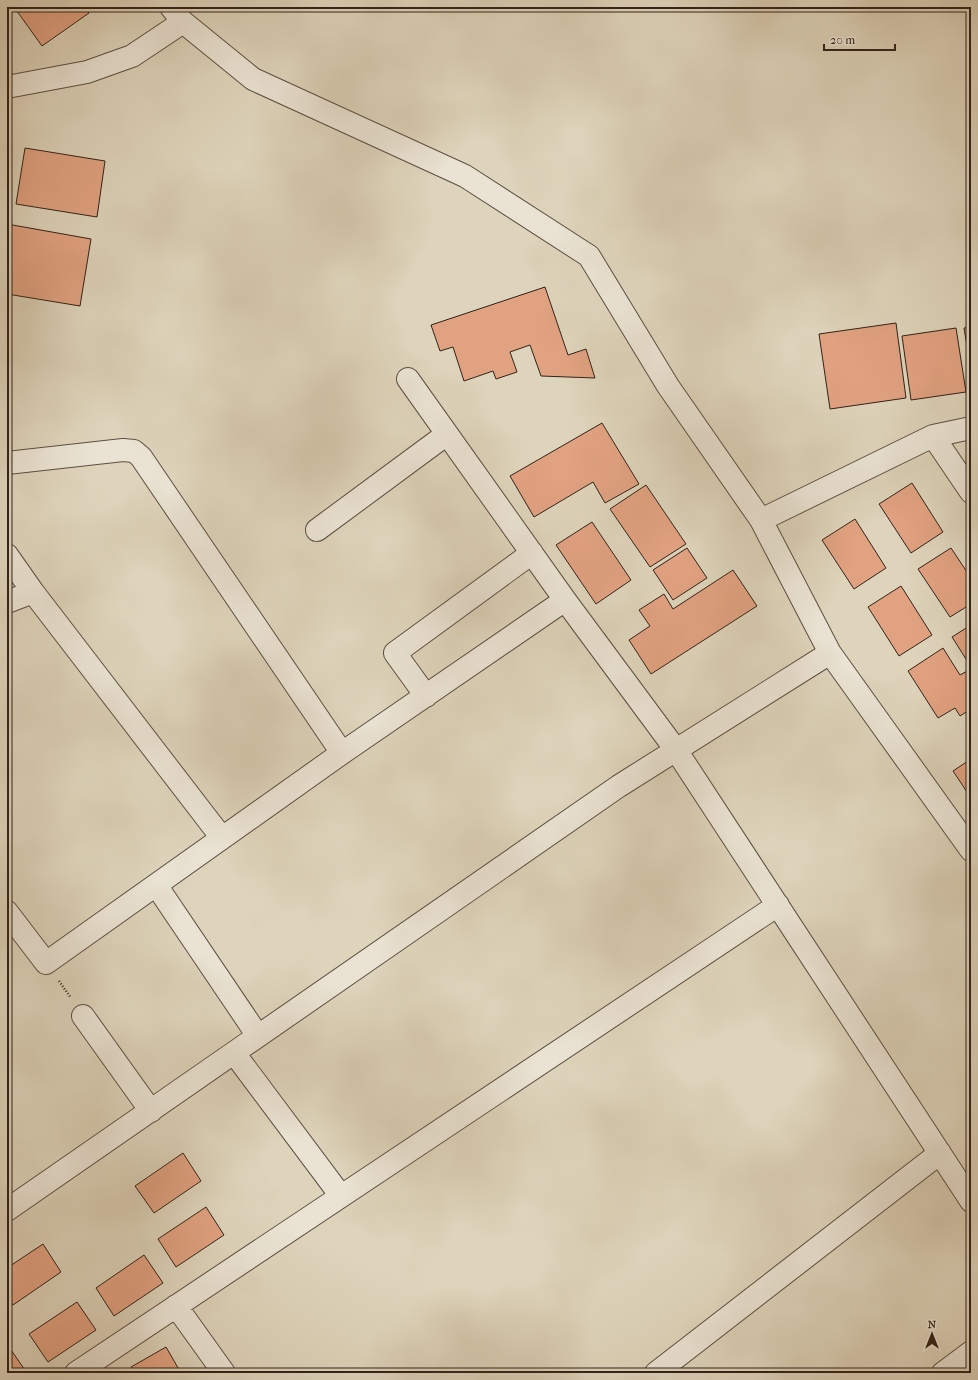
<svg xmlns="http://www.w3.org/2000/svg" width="978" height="1380" font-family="'IM FELL French Canon',serif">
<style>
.building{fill:#e1a281;stroke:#31231a}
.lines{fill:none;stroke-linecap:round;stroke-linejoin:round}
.minor-casing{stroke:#5c4f42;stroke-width:24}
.path{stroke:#31231a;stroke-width:2.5;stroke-dasharray:1 2;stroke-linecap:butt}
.minor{stroke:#eae3d3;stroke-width:22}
</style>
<rect width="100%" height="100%" fill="#ded4bb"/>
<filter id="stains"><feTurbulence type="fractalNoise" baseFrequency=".005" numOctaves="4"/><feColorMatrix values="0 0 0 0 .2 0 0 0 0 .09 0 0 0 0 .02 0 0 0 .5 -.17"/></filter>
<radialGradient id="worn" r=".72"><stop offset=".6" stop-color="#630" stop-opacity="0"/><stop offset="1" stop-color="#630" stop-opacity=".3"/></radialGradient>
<path class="building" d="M14,7H84L89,13L42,46Z
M25,148L105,161L97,217L16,204Z
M7,224L91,239L80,306L7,294Z
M545,287L568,355L586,349L595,378L541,376L530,345L510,352L517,372L496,379L493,371L464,381L453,347L440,351L431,325Z
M896,323L906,398L830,409L819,334Z
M971,327V371L964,328Z
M956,328L966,392L911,400L902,336Z
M602,423L639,484L605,503L593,482L534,517L510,476Z
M912,483L943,532L911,553L879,504Z
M646,485L686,544L650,567L610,509Z
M855,519L886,568L854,589L822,540Z
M592,522L631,580L596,604L556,545Z
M687,548L707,578L673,600L653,570Z
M951,548L971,578V604L950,617L918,569Z
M733,570L757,606L651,674L629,640L650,626L639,610L664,594L673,609Z
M901,586L932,635L899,656L868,607Z
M971,625V667L952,637Z
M943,648L960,675L969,670L971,673V709L960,716L955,708L938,718L908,671Z
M971,759V798L953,771Z
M183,1153L201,1181L154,1213L135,1186Z
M206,1207L224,1235L176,1267L158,1239Z
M43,1244L61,1272L13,1305L7,1295V1268Z
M144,1255L163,1283L114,1316L96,1288Z
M77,1302L96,1330L48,1362L29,1334Z
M9,1347L27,1373H7V1348Z
M166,1347L181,1373H135L131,1367Z"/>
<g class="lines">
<g class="minor-casing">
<path id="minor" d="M171,7L183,22L253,79L465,176L589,256L668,386L761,520L830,653L971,850
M7,87L87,72L132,56L183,22
M408,379L565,600L676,750L971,1201
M933,436L971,492
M7,463L123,450L134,451L141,457L342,753
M761,520L933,436L971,428
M317,530L447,434
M7,555L33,592
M7,602L33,592L222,838
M426,696L395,653L532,553
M156,885L258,1036
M7,912L46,963L342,753L565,600
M83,1016L151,1111
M234,1053L341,1196
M7,1210L619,786L830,653
M176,1306L224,1373
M76,1373L778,905
M656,1373L940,1153
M943,1373L971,1352"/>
</g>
<path class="path" d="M59,981L71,998"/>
<use href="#minor" class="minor"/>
</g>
<rect width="978" height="1380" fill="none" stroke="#ded4bb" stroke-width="24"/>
<rect x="8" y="8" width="962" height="1364" fill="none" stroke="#31231a" stroke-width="2"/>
<rect x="12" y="12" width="954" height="1356" fill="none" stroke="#31231a"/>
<g transform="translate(932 1334)" stroke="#eae3d3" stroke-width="3" paint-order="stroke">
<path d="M0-3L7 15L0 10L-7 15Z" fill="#31231a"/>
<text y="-6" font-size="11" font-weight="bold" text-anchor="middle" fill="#31231a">N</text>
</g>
<path d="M824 44v6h71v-6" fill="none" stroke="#31231a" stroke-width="2"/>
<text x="830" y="44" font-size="12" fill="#31231a" stroke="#eae3d3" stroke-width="3" paint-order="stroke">20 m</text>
<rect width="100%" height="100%" filter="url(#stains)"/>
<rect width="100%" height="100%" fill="url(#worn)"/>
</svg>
